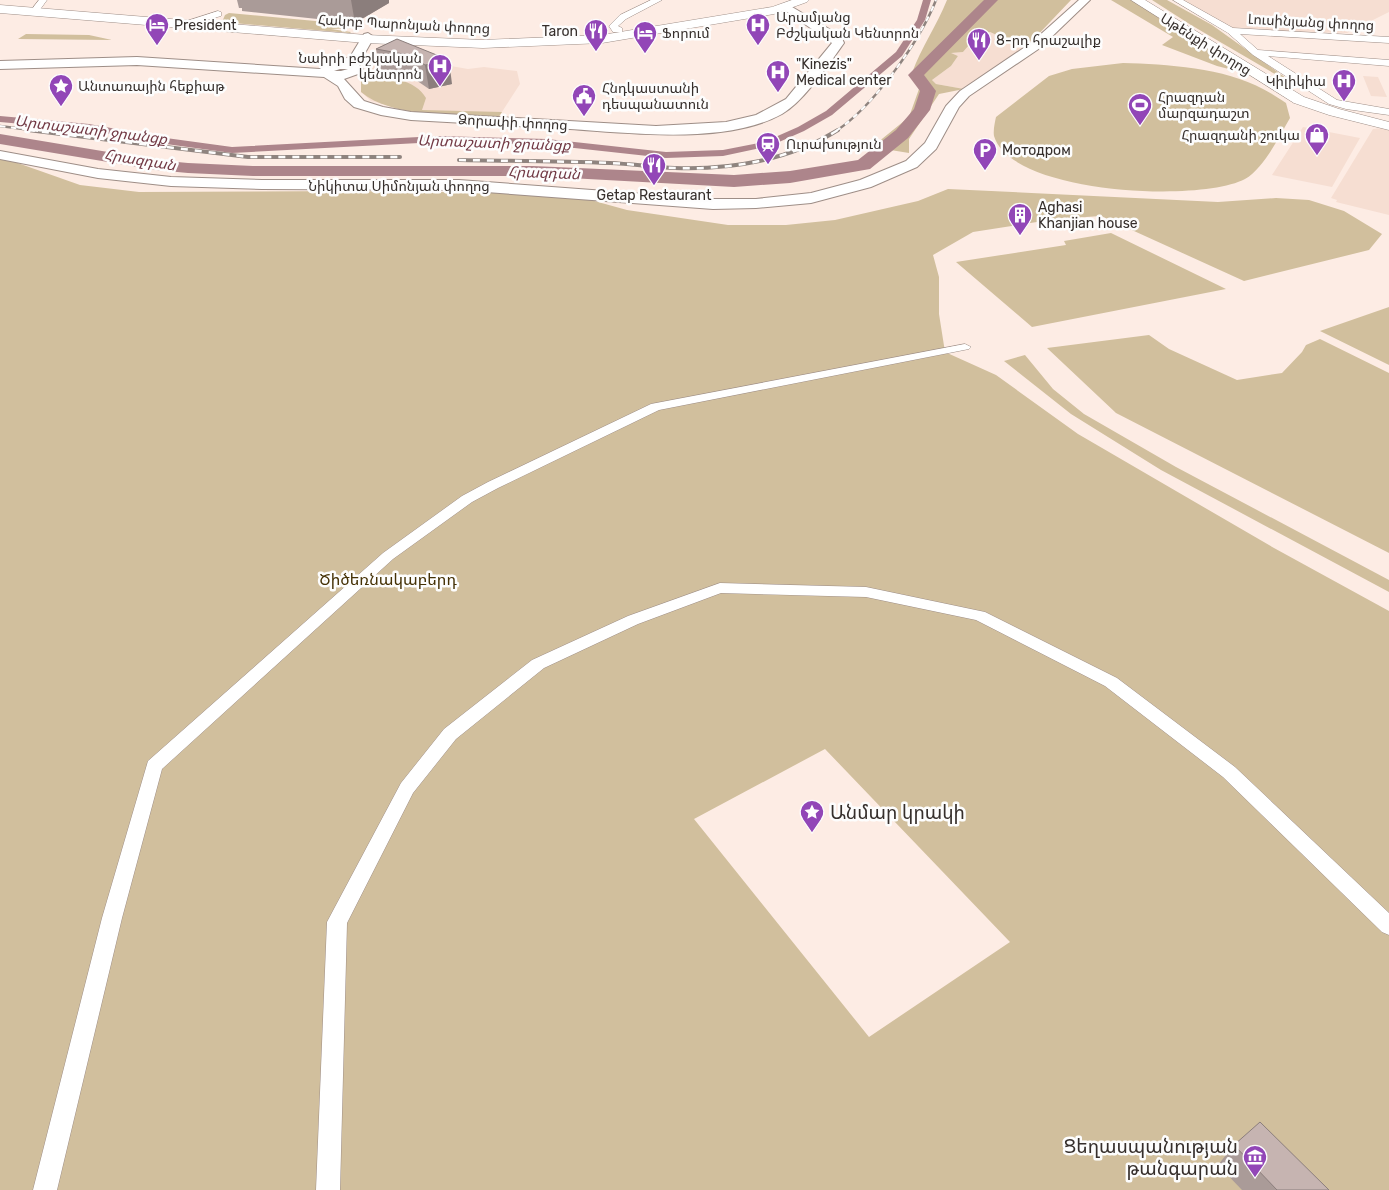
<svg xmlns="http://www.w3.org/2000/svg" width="1389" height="1190" font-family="Rubik,'Noto Sans Armenian',sans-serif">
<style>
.built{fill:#f6ded2}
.green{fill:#d1bf9d;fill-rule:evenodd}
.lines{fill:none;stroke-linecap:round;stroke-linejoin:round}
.canal{fill:#ad858b;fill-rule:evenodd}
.river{fill:#ad858b;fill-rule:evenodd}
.pedestrian-casing{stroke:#9e8e87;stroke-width:1}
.minor-casing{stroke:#9e8e87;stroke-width:1}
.tertiary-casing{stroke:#9e8e87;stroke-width:2}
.primary-casing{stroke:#9e8e87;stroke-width:1}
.pedestrian{fill:#fff;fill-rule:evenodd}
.minor{fill:#fff;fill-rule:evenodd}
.tertiary{fill:#fff;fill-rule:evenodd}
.primary{fill:#fff;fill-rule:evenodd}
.rail-far1-casing{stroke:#8f847f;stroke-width:2.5}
.rail-casing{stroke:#8f847f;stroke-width:4}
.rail-far1{stroke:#fdfdfd;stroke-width:2;stroke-dasharray:5.5;stroke-linecap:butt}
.rail{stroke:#fdfdfd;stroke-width:2.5;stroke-dasharray:7;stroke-linecap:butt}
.wall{fill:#aa9b98}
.shaded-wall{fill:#8b7e7c}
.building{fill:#c6b4b1;stroke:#8b7e7c}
.labels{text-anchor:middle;stroke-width:5;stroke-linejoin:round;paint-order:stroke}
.far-poi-label{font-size:14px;fill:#362f2c;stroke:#fdfdfd;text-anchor:start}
.far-street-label{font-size:14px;fill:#362f2c;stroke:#fdfdfd}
.far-water-label{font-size:15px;font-style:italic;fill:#723a45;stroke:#fdfdfd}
.park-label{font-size:16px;fill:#453105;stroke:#fdfdfd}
.near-poi-label{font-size:19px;fill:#362f2c;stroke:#fdfdfd;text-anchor:start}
</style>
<rect width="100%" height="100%" fill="#fdece4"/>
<path class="built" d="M1183,0H1389V12L1347,33L1229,29Z
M990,32L1003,38L1032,41L964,89L936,84L932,80L951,66L958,56L950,53L963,52L976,38L984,33Z
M378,56L405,58L468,69L484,67L517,71L520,84L498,118L418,113L371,101L361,92V76Z
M1363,76L1378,77L1387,97L1371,96Z
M1303,127L1360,138L1332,187L1272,175Z
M1382,128L1389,129V215L1336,202L1337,200L1331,198L1373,129Z"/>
<path class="green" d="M947,0H1071L1032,41L1003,38L990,32L984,33L976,38L977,42L970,44L963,52L951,53L958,56L951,66L932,80L936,84L964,89L939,94L909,139V153L872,147L909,117L919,89L912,73C921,48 937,25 947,0Z
M1111,0H1131L1224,59L1229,69L1217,66L1162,45L1173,37Z
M1152,0H1167L1212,25L1304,91L1191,25Z
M229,13L358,25L356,27L360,28L331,29L351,32L350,33L222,22L225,15Z
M26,34L89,35L112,40L18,39Z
M375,60L367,74C386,77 416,79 426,98L422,110L502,112L498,118C459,115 391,118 361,92V76Z
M1123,63C1166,64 1225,68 1263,89C1271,93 1278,98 1286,103L1290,118C1279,137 1264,168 1245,179C1200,203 1011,194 994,136C993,130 995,122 996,117L1049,76L1072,69Z
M0,159L12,161L80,185L139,192L353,191L529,193L587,199L627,210L728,225H786L835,220L918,201L948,189L1218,202L1276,198L1309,200L1344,211L1382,234L1369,250L1244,281L1101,216L1056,219L973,232L933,255L939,277V314L945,352L996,375L1078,434L1274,548L1389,611V1190H0ZM825,749L1010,942L869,1037L694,819Z
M1111,233L1226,289L1032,327L956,262L1066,245L1064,241Z
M1389,307V365L1320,331Z
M1149,335L1169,349L1237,380L1282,373L1302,352L1306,345L1320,339L1389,373V553L1116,413L1047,348Z
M1025,355L1053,389L1084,414L1176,467L1389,580V592L1161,470L1071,414L1004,361Z"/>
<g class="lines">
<path class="canal" d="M923,0H931L925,20L902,56L832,115L804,131L770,146L723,156L666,158L547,145L438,142L232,153L166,144L89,130L0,122V116L89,124L166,138L232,147L438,136L547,139L666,152L723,150L764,142L798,127L826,111L896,52L917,20Z"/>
<path class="river" d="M984,0H998L924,75L936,91L930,110L908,138L870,169L790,183L734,187L533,176H253L188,173L156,170L0,144V134L156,160L188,163L253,166H533L734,175L790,171L858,160L896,130L914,109L920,91L908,75Z"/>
<g class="pedestrian-casing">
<path id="pedestrian" d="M965,344L971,347L969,349L659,410L498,488L472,502L393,559L162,769L122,918L57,1190H33L102,918L148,761L383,553L462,496L488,482L651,404Z
M720,583L866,587L985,612L1117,678L1235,767L1389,913V935L1382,932L1223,777L1105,686L976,620L866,597L721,593L638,624L544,668L456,739L413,793L347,923L340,1190H316L327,922L401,783L444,729L532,660L628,616Z"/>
</g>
<g class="minor-casing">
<path id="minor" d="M39,0H47L39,11H33L32,9Z
M651,0H662L626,19L618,26L622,28V32H613L609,26L620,15Z
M1173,0H1183L1233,28L1389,37V43L1240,34L1258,50L1389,60V66L1268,56L1337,100L1389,109V115L1346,109L1329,104L1253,55L1228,33Z
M218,11L221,12V16L188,25L184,22Z"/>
</g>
<g class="tertiary-casing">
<path id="tertiary" d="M1079,0H1090L1040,48L969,96L959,107L936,149L917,167L871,187L811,203L756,208L713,209L459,190L262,189L171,186L98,178L0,159V151L98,169L171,177L262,180H459L713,199H756L811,193L860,180L906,161L925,143L946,106L960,91L1031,43Z
M787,4L841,36L844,43C829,64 804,101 782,114C726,145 632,133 570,129C517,126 464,123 411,120L381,115L354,107L345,99L338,86L324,77L137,65L0,69V61L137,57L320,69L325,65L350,57L364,34L368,33L374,37L361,60L357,63L363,69L358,74L344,79L364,101L383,107L411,112L656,126L726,122L756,115L786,99L832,43L783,9L781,7ZM340,69H348L341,71H334Z"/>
</g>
<g class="primary-casing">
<path id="primary" d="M792,0H809L807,2L774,14L602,43L483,48L366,43L0,13V5L366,35L483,40L602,35L772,7Z
M1131,0H1145L1304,97L1339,109L1389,122V130L1329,115L1294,103Z"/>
</g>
<use href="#pedestrian" class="pedestrian"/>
<use href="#minor" class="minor"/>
<use href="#tertiary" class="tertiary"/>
<use href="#primary" class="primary"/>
<g class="rail-far1-casing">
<path id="rail-far1" d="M0,126L38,131
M836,131C873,107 920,41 936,0"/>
</g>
<g class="rail-casing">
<path id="rail" d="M28,130L248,157H400
M459,160C509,161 560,161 610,163C632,164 653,167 675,168C731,170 790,160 838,130"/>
</g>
<use href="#rail-far1" class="rail-far1"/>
<use href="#rail" class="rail"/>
</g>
<path class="wall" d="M237,0H389V3L355,23L242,11V8H239Z
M397,39L452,84L429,89L413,78L380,72L376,49Z
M1234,1145L1329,1190H1242L1218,1165Z"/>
<path class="shaded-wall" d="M351,0H389V3L355,23Z
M449,60L452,84L429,89L425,65Z"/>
<path class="building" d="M397,39L449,60L425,65L409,55L376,49Z
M1260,1122L1329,1190H1277L1234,1145Z"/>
<defs>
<g id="hotel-pin" transform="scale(1.25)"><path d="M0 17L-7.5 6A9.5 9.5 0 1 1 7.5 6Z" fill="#9246b7" stroke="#fdfdfd"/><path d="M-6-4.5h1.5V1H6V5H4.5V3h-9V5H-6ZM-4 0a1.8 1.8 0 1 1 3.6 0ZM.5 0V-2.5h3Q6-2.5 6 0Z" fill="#fff"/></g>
<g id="hospital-pin" transform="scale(1.25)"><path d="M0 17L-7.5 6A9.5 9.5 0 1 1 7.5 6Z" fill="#9246b7" stroke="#fdfdfd"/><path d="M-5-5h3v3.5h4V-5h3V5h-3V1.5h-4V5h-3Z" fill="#fff"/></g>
<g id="restaurant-pin" transform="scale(1.25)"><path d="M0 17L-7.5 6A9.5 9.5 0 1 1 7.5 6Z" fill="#9246b7" stroke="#fdfdfd"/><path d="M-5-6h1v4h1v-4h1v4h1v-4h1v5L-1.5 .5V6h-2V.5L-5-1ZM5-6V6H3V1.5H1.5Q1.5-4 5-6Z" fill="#fff"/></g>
<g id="sight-pin" transform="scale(1.25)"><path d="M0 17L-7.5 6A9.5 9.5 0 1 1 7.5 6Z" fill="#9246b7" stroke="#fdfdfd"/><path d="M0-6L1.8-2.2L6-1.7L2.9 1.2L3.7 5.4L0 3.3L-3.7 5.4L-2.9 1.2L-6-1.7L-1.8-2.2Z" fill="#fff"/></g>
<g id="civic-pin" transform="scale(1.25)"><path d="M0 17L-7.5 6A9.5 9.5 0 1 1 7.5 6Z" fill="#9246b7" stroke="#fdfdfd"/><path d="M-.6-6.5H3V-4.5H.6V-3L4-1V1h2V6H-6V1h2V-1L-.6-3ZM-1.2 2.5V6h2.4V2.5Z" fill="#fff"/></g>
<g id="stadium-pin" transform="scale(1.25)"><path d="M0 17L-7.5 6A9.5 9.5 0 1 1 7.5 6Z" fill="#9246b7" stroke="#fdfdfd"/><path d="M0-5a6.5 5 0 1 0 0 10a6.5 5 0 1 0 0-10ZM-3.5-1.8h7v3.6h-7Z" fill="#fff"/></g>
<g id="shop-pin" transform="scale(1.25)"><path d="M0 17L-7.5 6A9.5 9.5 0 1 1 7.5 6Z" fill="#9246b7" stroke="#fdfdfd"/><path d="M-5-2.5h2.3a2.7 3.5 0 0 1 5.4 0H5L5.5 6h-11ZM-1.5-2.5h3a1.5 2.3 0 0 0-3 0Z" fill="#fff"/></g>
<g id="station-pin" transform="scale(1.25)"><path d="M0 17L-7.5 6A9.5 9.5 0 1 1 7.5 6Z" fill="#9246b7" stroke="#fdfdfd"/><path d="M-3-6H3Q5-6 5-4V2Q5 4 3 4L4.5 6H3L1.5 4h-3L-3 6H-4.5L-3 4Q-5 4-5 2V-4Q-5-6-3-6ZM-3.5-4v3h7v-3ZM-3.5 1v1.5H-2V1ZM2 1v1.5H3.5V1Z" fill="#fff"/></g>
<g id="parking-pin" transform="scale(1.25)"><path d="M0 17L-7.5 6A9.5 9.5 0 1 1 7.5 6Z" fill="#9246b7" stroke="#fdfdfd"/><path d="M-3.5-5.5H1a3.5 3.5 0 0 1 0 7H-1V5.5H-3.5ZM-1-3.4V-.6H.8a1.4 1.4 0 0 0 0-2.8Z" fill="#fff"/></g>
<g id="building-pin" transform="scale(1.25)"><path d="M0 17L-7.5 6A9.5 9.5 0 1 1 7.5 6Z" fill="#9246b7" stroke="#fdfdfd"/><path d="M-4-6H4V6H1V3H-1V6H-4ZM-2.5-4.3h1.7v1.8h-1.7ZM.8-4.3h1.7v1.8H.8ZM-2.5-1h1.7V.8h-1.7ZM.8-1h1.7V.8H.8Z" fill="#fff"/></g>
<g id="museum-pin" transform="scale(1.25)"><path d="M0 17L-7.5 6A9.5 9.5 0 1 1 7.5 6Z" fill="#9246b7" stroke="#fdfdfd"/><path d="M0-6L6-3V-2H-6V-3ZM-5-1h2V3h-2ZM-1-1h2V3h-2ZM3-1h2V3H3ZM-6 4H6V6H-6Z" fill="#fff"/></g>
</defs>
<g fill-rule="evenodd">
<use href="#hotel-pin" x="157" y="25"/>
<use href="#hospital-pin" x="758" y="25"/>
<use href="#restaurant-pin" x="596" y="31"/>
<use href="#hotel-pin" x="645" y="33"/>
<use href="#restaurant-pin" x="979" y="40"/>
<use href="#hospital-pin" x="440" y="66"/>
<use href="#hospital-pin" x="778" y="72"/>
<use href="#hospital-pin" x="1344" y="81"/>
<use href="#sight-pin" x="61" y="86"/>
<use href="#civic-pin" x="584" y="96"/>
<use href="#stadium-pin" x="1140" y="105"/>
<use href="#shop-pin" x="1317" y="135"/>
<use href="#station-pin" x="768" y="144"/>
<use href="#parking-pin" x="985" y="150"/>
<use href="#restaurant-pin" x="654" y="165"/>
<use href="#building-pin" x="1020" y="215"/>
<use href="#sight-pin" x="812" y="812"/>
<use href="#museum-pin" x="1255" y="1157"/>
</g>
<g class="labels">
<g class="far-poi-label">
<text x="776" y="22">Արամյանց<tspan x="776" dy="16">Բժշկական Կենտրոն</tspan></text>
<text x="174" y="30">President</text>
<text x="578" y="36" text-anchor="end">Taron</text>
<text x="662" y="38">Ֆորում</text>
<text x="996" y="45">8-րդ հրաշալիք</text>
<text x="422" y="63" text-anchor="end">Նաիրի բժշկական<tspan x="422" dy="16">կենտրոն</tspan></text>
<text x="796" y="69">"Kinezis"<tspan x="796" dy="16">Medical center</tspan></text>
<text x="1326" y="86" text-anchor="end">Կիլիկիա</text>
<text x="78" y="91">Անտառային հեքիաթ</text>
<text x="602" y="93">Հնդկաստանի<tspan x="602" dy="16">դեսպանատուն</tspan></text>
<text x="1158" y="102">Հրազդան<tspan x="1158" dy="16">մարզադաշտ</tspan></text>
<text x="1300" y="140" text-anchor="end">Հրազդանի շուկա</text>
<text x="786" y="149">Ուրախություն</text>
<text x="1002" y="155">Мотодром</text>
<text x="654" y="200" text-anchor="middle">Getap Restaurant</text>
<text x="1038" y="212">Aghasi<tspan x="1038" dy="16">Khanjian house</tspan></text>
</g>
<g class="far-street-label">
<text transform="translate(1311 22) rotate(3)" y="5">Լուսինյանց փողոց</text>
<text transform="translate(404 24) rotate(3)" y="5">Հակոբ Պարոնյան փողոց</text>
<text transform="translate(1206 44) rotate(32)" y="5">Աթենքի փողոց</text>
<text transform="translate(513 122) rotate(3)" y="5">Ձորափի փողոց</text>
<text x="399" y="191">Նիկիտա Սիմոնյան փողոց</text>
</g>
<g class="far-water-label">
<text transform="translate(91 130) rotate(7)" y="5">Արտաշատի ջրանցք</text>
<text transform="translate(494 143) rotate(2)" y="5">Արտաշատի ջրանցք</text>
<text transform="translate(140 160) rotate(9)" y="5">Հրազդան</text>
<text transform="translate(544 173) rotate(2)" y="5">Հրազդան</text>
</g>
<g class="park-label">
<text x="388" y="585">Ծիծեռնակաբերդ</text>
</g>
<g class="near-poi-label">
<text x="830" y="819">Անմար կրակի</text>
<text x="1238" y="1153" text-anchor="end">Ցեղասպանության<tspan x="1238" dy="22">թանգարան</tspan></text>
</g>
</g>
</svg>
